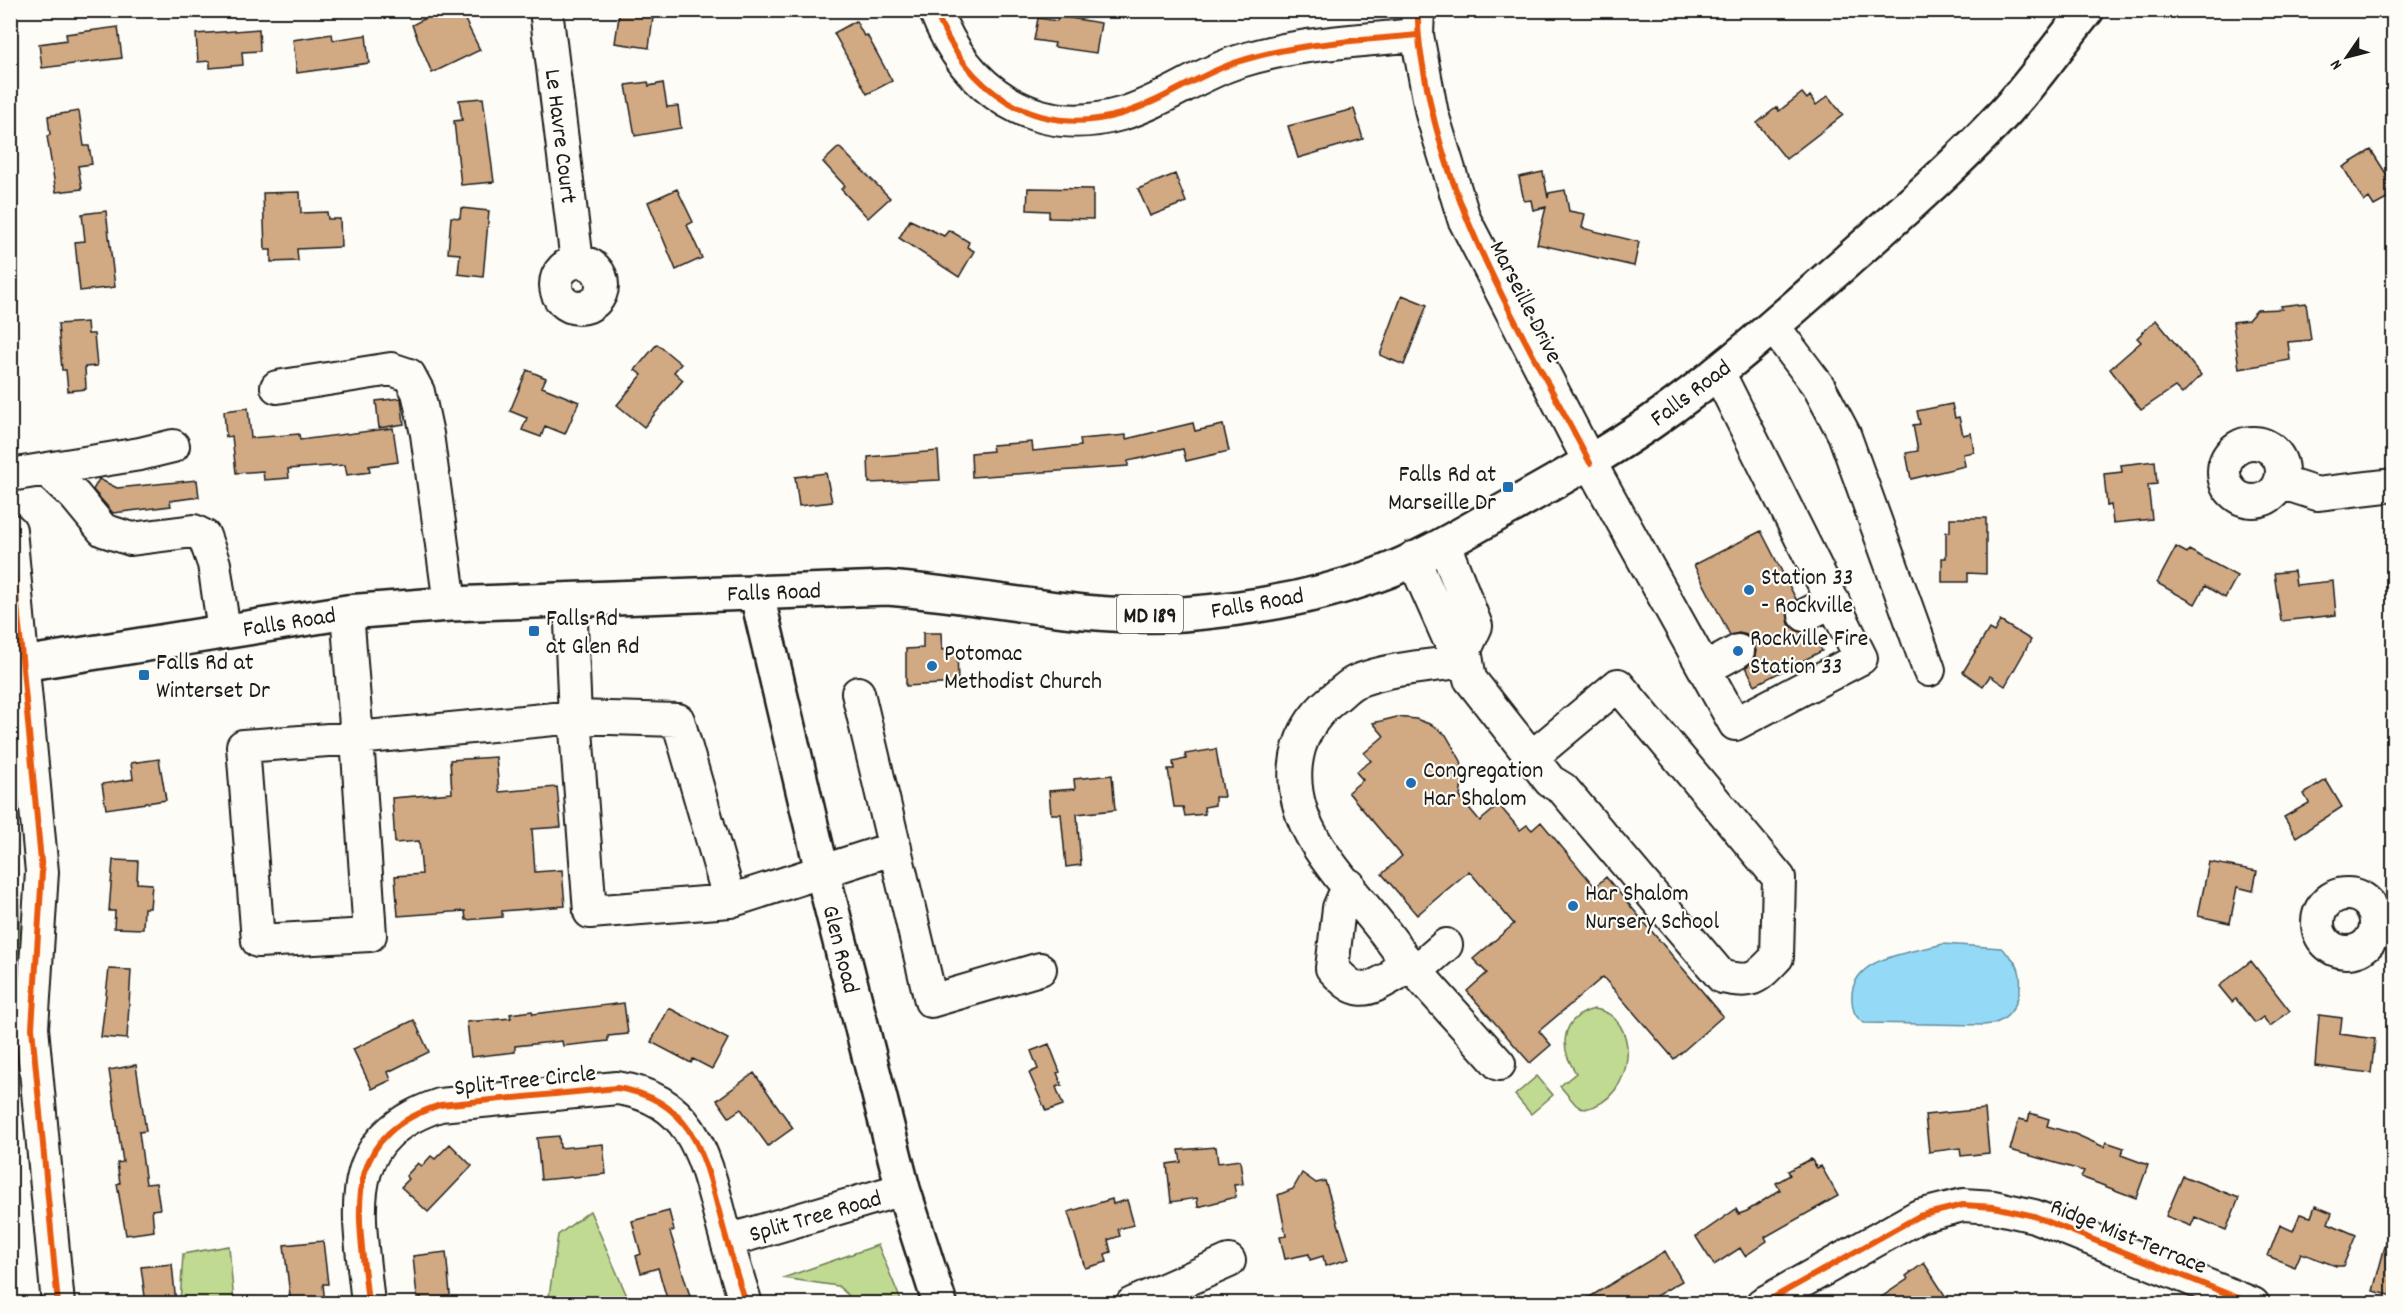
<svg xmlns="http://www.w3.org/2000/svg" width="2404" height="1314" font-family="Dekko,sans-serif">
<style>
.green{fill:#c0da91;stroke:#6e7b56;stroke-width:1.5}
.water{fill:#94daf6;stroke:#648e9f;stroke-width:1.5}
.building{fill:#d1a983;stroke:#1c1c1c;stroke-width:1.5}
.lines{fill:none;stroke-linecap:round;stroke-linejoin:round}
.minor-casing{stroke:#1c1c1c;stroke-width:36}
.major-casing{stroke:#1c1c1c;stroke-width:38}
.minor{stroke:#fdfcf7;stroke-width:32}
.major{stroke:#fdfcf7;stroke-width:33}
.cycleway-casing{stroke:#fdfcf7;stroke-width:10}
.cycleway{stroke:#e8590c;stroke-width:6}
.poi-dot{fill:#1f6fb2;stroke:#fdfcf7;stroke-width:2}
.labels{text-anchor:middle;stroke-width:4.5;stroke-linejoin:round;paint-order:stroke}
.shield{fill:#fdfcf7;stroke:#605f5e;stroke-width:1.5}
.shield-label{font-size:22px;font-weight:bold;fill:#1c1c1c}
.street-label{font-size:24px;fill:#1c1c1c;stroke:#fdfcf7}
.poi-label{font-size:24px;fill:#1c1c1c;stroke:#fdfcf7;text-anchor:start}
</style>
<rect width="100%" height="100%" fill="#fdfcf7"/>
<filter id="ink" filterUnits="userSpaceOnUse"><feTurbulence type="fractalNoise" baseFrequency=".0167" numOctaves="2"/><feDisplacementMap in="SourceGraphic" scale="12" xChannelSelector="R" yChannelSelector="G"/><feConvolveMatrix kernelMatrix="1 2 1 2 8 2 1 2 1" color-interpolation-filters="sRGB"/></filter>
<g filter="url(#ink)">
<path class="green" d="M11,769L21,953L11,950Z
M1594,1009C1642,1015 1637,1099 1585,1109L1576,1105L1560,1086L1576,1073C1559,1048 1560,1018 1594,1009Z
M1537,1076L1553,1095L1531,1114L1515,1095Z
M590,1211L630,1303H548L558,1235Z
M878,1245L902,1303H857L838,1286L783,1278Z
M229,1246L234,1303H180L183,1254Z"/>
<path class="water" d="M1943,944L2001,948C2006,953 2012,957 2015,962C2027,980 2018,1014 1998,1022C1994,1024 1988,1024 1984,1025L1864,1023C1854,1016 1853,1011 1852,1000C1849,956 1911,953 1943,944Z"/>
<path class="building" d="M441,10H460L480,50L432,73L412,25Z
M620,10H654L649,48L615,43Z
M1058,16L1101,23L1096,53L1054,47L1055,43L1034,40L1038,18L1057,21Z
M856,21L864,36L867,35L892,81L867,94L834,33Z
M118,27L122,58L42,68L39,44L67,40L66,34Z
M259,29L260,51L242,52L243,65L210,68V61L198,62L196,34Z
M332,34L333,40L366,35L369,63L297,73L293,40Z
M648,82L649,86L663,83L667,107L678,106L681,128L635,136L626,85Z
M1802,93L1807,99L1810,96L1816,105L1828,96L1843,115L1786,159L1757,123L1777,107L1779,111Z
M483,98L494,182L461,185L454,121L462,120L459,100Z
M1354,109L1363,139L1298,158L1288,126Z
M79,111L84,146H89L92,164L78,166L82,189L56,192L47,136L50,135L48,116Z
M839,147L890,198L868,218L841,189L845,186L823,162Z
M2371,150L2394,186V195L2374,206L2369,198L2364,202L2343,167Z
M1543,172L1548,198L1549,193L1565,190L1569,211L1585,214L1582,228L1639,242L1634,266L1537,244L1546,207L1533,210L1531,200L1524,201L1519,177Z
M1175,174L1186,202L1150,216L1138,189Z
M1028,188L1093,189V219L1049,218V211L1027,210Z
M677,189L693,222L687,225L702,258L676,270L648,202Z
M300,192L301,213L327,212L328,219H340L341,247L297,249L298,261L271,262V250H265L263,193Z
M461,208L489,211L483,277L458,274L460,254L448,253L451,217L460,218Z
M106,211L115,287L80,291L75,242L85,241L82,214Z
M910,220L944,236L949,230L969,242L967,247L974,251L959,277L899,238Z
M1402,295L1427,305L1404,365L1380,355Z
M2306,303L2311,340L2288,342L2290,360L2239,369L2233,322L2248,320L2257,310L2282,309L2281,306Z
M2156,320L2201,375L2182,394L2175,387L2141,410L2110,369L2141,342L2137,338Z
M87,322L88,334H94L97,366L85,367L86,389L68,391L66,370H62L58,324Z
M657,344L681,364L674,372L683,380L644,427L617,405L642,375L635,370Z
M527,370L546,378L542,387L579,402L565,434L545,426L541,437L522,430L527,418L510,411Z
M401,398L404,424L379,428L376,401Z
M1952,404L1955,418L1959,417L1963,435L1971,433L1974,452L1963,454L1965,466L1911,479L1906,453L1918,451L1913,425L1920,424L1917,411Z
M248,408L251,438L299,434L300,440L393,428L398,462L369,466L370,472L347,475L345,465L288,469L289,478L264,480L263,471L236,473L232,436L226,437L224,411Z
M1193,423L1195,431L1223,425L1229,451L1186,461L1183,449L1128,461V466L972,477L971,453L993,451L992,445L1032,442L1033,451L1081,446L1080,439L1126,435V439Z
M938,451L940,480L869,483L868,457Z
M2155,461L2157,484L2148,485L2152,519L2113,523L2111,505L2107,506L2104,474L2122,472L2121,465Z
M826,473L832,502L799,506L795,477Z
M99,479L117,488L197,480L199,497L170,501L171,506L113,513L93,490Z
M1950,518H1986V574L1968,573V582H1942V558H1946V532H1950Z
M1761,531L1796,599L1787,613L1789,624L1796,630L1803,633L1813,631L1822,651L1755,685L1746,667L1754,660L1756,651L1754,643L1747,635L1739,633L1730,635L1694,565Z
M2176,547L2187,553L2189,550L2237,576L2225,598L2205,586L2195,604L2157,583Z
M2294,571L2296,585L2333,581L2336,615L2281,621L2274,573Z
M2000,621L2031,640L2005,686L1990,676L1983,686L1963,672L1989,629L1994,632Z
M923,633H941L942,650L957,649L958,683L906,686V649L923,648Z
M1397,717L1416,719L1432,725L1446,735L1461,761L1463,774L1460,797L1480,821L1499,805L1520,830L1527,825L1532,830L1541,822L1595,887L1606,877L1723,1016L1674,1059L1603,977L1539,1031L1551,1045L1530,1063L1467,991L1487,973L1473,959L1514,924L1469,871L1417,915L1382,874L1402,856L1348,792L1363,780L1356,772L1371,761L1364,753L1384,736L1373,723Z
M1216,749L1224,797H1215V805L1204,807L1205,814L1185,816L1183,807H1174L1168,769H1174L1173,762L1186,759L1185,754Z
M496,757L499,792L557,787L561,827L532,829L535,872L562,870L565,906L502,911V917L466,920L465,911L398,916L395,876L422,874L419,841L395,843L392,798L452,793L450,760Z
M159,759L166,800L106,809L102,784L133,779L131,763Z
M1112,775L1115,810L1077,814L1081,865L1066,867L1061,814H1051L1049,791L1075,789L1074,779Z
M2326,780L2342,807L2296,837L2284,817L2309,803L2304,794Z
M113,860L138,861L137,883L152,884L150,908H144L143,929L114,928L115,911H109Z
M2209,862L2257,871L2253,891L2237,887L2230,923L2198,916Z
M2251,961L2290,1011L2270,1026L2263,1017L2255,1023L2236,999L2232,1002L2219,986Z
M109,969L131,970L127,1039L101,1037Z
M624,1003L628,1034L608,1036V1041L563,1046L562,1041L515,1046V1052L471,1057L467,1022L511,1018L510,1014L532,1011L533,1014Z
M669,1008L728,1039L712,1069L693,1059L691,1063L651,1042Z
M2319,1015L2342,1018L2340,1034L2375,1039L2371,1073L2315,1066Z
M414,1020L429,1052L388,1072L391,1080L372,1089L353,1049Z
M1049,1044L1060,1072L1057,1073L1062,1085L1056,1087L1063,1105L1046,1111L1029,1073L1038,1069L1031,1051Z
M136,1065L146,1131L139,1132L146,1184L156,1183L160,1209L152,1210L154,1231L126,1235L117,1184L120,1183L117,1163L123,1162L109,1070Z
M754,1073L793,1128L768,1146L741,1109L729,1117L717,1100Z
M1985,1109L1989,1153L1961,1156L1960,1148L1929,1152L1925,1115Z
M2030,1113L2049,1119L2047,1126L2075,1134L2104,1147L2106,1142L2124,1148L2121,1155L2148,1165L2136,1198L2081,1177L2084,1171L2010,1150L2019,1119L2028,1121Z
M559,1136L560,1148L603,1144L606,1174L541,1180L537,1138Z
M450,1144L472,1166L428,1212L401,1187L409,1179L406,1176L418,1163L422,1166L431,1156L435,1159Z
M1216,1147L1218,1163L1240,1160L1243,1184L1234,1185L1236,1197L1198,1207L1197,1198L1171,1202L1167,1164L1181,1162L1179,1150Z
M1811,1159L1817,1168L1821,1166L1838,1196L1765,1237L1767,1241L1745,1256L1740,1248L1714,1265L1696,1237L1736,1209L1739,1214L1747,1211L1780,1190L1776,1183L1790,1175L1788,1171Z
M1302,1173L1316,1183L1325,1181L1349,1259L1325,1266L1323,1256L1310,1260L1309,1254L1285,1259L1280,1237L1286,1236L1278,1195L1293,1189Z
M2183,1176L2239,1198L2226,1230L2195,1217L2191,1226L2166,1216Z
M1112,1199L1113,1204L1127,1200L1134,1225L1118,1229L1120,1236L1108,1240L1111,1252L1105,1254L1107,1262L1085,1268L1068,1212Z
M2315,1206L2332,1213L2328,1223L2356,1235L2343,1266H2336L2301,1253L2295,1267L2268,1256L2280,1225L2293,1231L2300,1214L2311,1217Z
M669,1211L674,1230L670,1232L690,1296L668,1302L658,1268L641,1273L636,1256L641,1254L632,1221Z
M2388,1235L2394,1236V1296L2373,1291Z
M323,1241L328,1284H323L325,1304H291L284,1245Z
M1665,1251L1682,1281L1654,1297L1657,1304H1578Z
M446,1252L451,1304H422L421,1297H417L413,1256Z
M1924,1263L1946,1297L1936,1304H1871L1908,1279L1906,1276Z
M172,1264L176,1304H146L141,1267Z"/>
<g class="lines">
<g class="minor-casing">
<path id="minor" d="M546,10L577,262
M935,10C966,90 1034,139 1121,114C1162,102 1197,75 1237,62C1295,43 1357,41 1417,35
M1418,10L1417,35L1432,114L1464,219L1590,463L1735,724L1861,658L1718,372
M556 285a23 23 0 1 1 46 0a23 23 0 1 1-46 0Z
M1773,326L1819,387L1844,434L1929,670
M277,387L391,369L409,375L418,392L427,434L450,604
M2224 472a29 29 0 1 1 58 0a29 29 0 1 1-58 0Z
M47,470L75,496L103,530L131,539L194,531L204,536L214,564L224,631
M10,475L140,454L173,446
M2280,482L2317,494L2394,485
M10,530L42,872L32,1028L58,1304
M1444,544L1476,626L1465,650L1470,679L1550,781L1563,789L1722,977C1754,983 1755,980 1777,957L1779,878L1618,685L1532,757
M1413,558L1448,637L1465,650
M347,612L357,738L575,717L570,599
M1805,615L1833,601
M1705,669L1738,651
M858,693L931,1001L1040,969
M357,738L370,935L258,941L243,746Z
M1349,885L1339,908L1332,968C1357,996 1364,993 1395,975L1402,956C1376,916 1340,883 1316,843C1286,794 1286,737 1333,699C1340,694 1347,686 1355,682C1388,668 1431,666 1467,661
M2318 923a29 29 0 1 1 58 0a29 29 0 1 1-58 0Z
M730,901L678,720L575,717L590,912L730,901L895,848
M1402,956L1499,1064
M1416,971L1446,945
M727,1241L903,1189
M368,1304C360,1216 336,1139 440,1105L617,1088C693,1099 704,1155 721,1219C728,1247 737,1275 746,1304
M1132,1304L1229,1261
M1762,1304L1919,1216L1963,1205L1994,1207L2034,1216L2253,1304"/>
</g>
<g class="major-casing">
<path id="major" d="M756,591L822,871L903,1189L940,1304
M10,666L347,612L450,604L887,588C985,595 1084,621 1183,614C1247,609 1317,597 1377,575C1424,558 1467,531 1510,507C1558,480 1605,454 1650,423C1720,375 1783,317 1847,261C1902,212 1957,164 2007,110C2035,79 2060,43 2087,10"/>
</g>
<use href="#minor" class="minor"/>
<use href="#major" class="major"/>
<g class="cycleway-casing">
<path id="cycleway" d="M935,10C966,90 1034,139 1121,114C1162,102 1197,75 1237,62C1295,43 1357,41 1417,35
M1418,10C1417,37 1422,61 1427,87C1452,222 1528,342 1590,463
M10,530L42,872L32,1028L58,1304
M368,1304C360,1216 336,1139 440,1105L617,1088C693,1099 704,1155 721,1219C728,1247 737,1275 746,1304
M1762,1304L1919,1216L1963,1205L1994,1207L2034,1216L2253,1304"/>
</g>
<use href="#cycleway" class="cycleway"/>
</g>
</g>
<g class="poi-dot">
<rect x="1502" y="481" width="12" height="12" rx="3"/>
<circle cx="1749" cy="590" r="6"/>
<rect x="528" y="625" width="12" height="12" rx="3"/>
<circle cx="1738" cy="651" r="6"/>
<circle cx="932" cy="666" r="6"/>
<rect x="138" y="669" width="12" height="12" rx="3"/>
<circle cx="1411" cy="783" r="6"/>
<circle cx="1573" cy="906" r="6"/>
</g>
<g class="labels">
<rect class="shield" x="1117" y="595" width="66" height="38" rx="4.5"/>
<g class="shield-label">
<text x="1150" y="622">MD 189</text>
</g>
<g class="street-label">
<text transform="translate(562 136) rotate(83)" y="8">Le Havre Court</text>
<text transform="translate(1527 301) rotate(63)" y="8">Marseille Drive</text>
<text transform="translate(1690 392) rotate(-37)" y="8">Falls Road</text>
<text transform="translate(774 591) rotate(-2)" y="8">Falls Road</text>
<text transform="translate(1257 602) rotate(-10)" y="8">Falls Road</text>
<text transform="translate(289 621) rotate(-9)" y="8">Falls Road</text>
<text transform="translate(842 949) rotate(76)" y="8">Glen Road</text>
<text transform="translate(525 1079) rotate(-6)" y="8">Split Tree Circle</text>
<text transform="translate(815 1215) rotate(-16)" y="8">Split Tree Road</text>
<text transform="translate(2129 1235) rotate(22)" y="8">Ridge Mist Terrace</text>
</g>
<g class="poi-label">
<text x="1496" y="481" text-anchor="end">Falls Rd at<tspan x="1496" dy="28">Marseille Dr</tspan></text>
<text x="1761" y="584">Station 33<tspan x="1761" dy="28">- Rockville</tspan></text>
<text x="546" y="625">Falls Rd<tspan x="546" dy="28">at Glen Rd</tspan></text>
<text x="1750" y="645">Rockville Fire<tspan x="1750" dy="28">Station 33</tspan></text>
<text x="944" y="660">Potomac<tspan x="944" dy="28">Methodist Church</tspan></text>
<text x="156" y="669">Falls Rd at<tspan x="156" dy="28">Winterset Dr</tspan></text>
<text x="1423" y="777">Congregation<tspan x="1423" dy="28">Har Shalom</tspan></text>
<text x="1585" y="900">Har Shalom<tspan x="1585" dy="28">Nursery School</tspan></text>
</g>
</g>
<rect width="2404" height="1314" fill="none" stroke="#fdfcf7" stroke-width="36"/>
<rect x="18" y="18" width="2368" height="1278" fill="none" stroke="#1c1c1c" stroke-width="2" filter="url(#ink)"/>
<g transform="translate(2347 57) rotate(235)" stroke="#fdfcf7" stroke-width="4.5" paint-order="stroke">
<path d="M0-4.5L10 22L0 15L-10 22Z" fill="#1c1c1c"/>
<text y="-9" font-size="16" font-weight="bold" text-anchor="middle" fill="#1c1c1c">N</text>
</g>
</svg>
